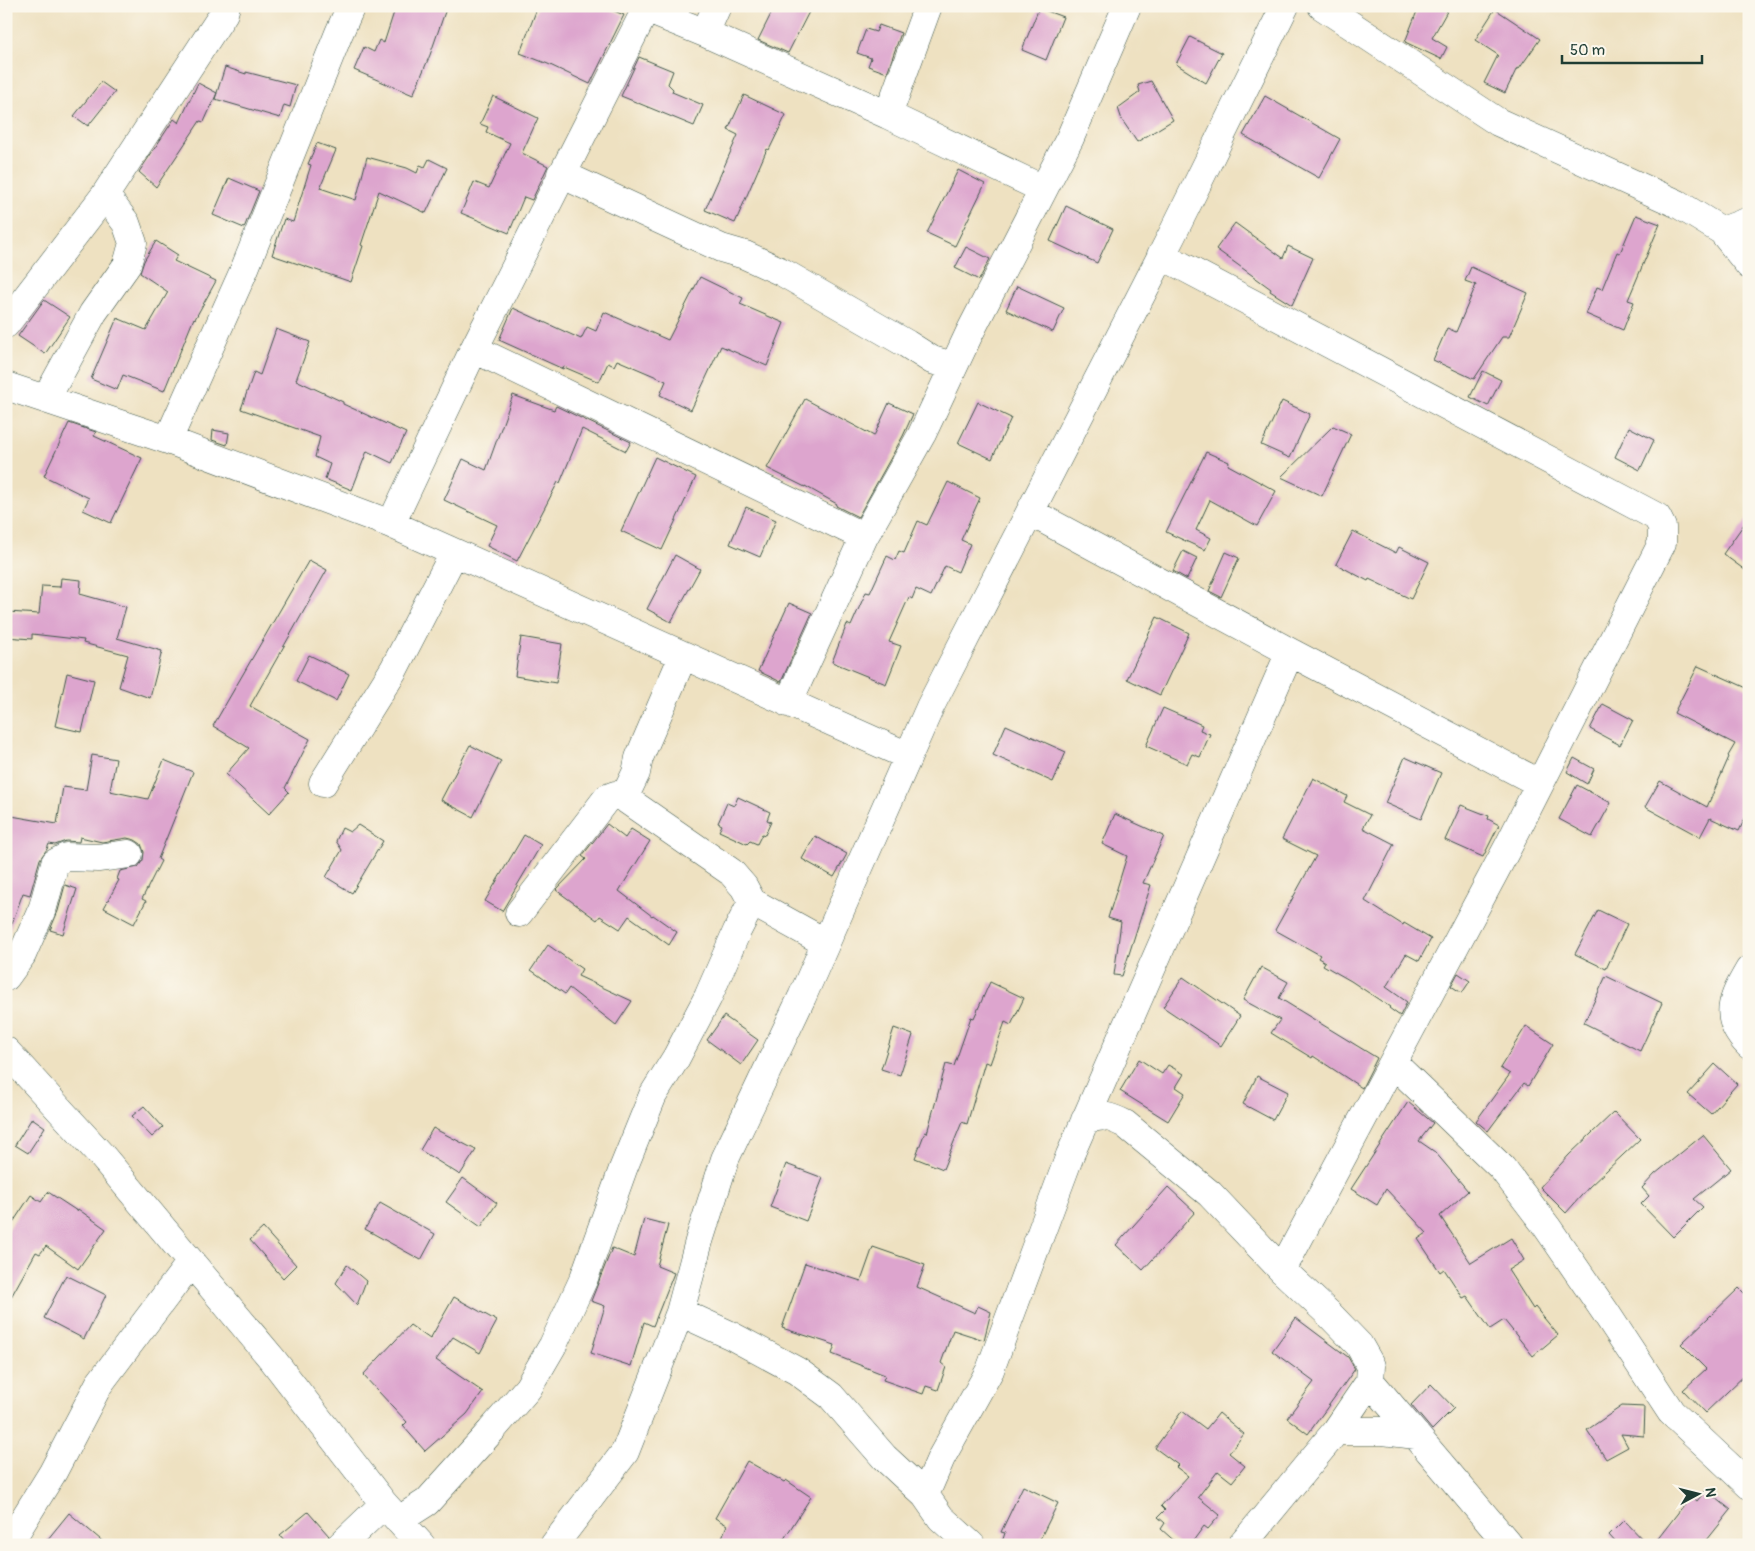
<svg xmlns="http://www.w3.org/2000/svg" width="1755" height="1551" font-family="Pangolin,sans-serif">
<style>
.building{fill:#dda5ce}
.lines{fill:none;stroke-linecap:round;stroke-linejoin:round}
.minor-casing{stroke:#3e5649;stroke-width:29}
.minor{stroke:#fff;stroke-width:28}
</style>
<rect width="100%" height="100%" fill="#fbf7ec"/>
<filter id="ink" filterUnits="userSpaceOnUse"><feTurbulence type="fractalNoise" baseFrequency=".02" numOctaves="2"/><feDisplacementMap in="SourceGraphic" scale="10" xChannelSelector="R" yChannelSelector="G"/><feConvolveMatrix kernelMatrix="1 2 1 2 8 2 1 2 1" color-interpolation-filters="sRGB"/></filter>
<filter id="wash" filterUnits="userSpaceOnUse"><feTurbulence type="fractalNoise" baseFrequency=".0096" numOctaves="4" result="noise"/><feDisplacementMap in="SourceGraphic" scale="20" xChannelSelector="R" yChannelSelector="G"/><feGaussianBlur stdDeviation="1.12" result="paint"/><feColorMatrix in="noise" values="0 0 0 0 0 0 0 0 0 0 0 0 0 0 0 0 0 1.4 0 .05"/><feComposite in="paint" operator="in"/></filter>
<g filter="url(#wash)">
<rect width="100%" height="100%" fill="#eee1c1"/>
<g id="blocks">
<path class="building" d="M396,6H447L430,55L413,95L354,70L364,47L374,52L379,40L384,43Z
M538,6H602L624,15L590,84L548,64L520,53Z
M775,6H812L788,53L758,40Z
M1419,6H1450L1432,38L1447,47L1441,59L1405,42Z
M1039,8L1063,17L1046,60L1022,50Z
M1495,9L1540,39L1519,69L1517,68L1505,93L1484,83L1498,55L1475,40Z
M879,25L901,33L887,73L868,66L871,58L857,53L866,29L876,32Z
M1190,37L1222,53L1206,83L1176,64Z
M639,57L673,71L668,84L673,89L672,92L703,105L694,126L621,96Z
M225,67L246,74V72L296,85L290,107L284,105L280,118L215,99Z
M1151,81L1173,120L1137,142L1122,120L1118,108L1140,92L1138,85Z
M101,82L115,92L88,126L74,116Z
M198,83L217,93L204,122L200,121L156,187L139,172L174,119L179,123Z
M744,95L786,115L769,150L767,149L735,223L705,210L738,135L728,130Z
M493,96L538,118L522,153L548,166L532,200L524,197L509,233L461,213L474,182L489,188L510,143L486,132L488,127L480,124Z
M1265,96L1340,139L1319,178L1243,135Z
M317,143L336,150L320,188L356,200L367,157L407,168L417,173L420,165L425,167L429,159L447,168L426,213L379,191L361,245L363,246L351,282L272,255L284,219L293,222L311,165L308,164Z
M958,170L985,184L955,246L927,233Z
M229,178L259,191L244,228L213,215Z
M1066,206L1113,229L1097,263L1050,241Z
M1636,215L1660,224L1628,300L1634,302L1623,330L1586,314L1597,287L1602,289L1617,252L1620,253Z
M1235,223L1283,258L1288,246L1313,258L1292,305L1270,291L1271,289L1216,249Z
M156,241L178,255L174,261L216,281L195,319L194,318L164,391L123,375L117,390L91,379L117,318L146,330L168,292L140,273L144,261Z
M966,247L990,259L979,280L955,268Z
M1471,267L1528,293L1509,337H1502L1474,379L1433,360L1447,328L1456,332L1476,285L1465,281Z
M700,277L743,298L740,304L784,323L767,366L721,346L691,410L660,395L666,381L617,360L614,366L608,363L599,382L564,367L563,369L499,340L513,308L581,339L587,327L596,331L604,312L668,340Z
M1017,286L1064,308L1053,332L1006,310Z
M44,300L70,317L45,354L18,336Z
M276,329L310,342L296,380L343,402V404L406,433L392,463L367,451L352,490L325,479L330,464L315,457L320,437L241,409L254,372L260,375Z
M1483,371L1501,380L1488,406L1470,397Z
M513,395L554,410L556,406L631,442L626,451L582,429L560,483L558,482L517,561L487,546L497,525L444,500L463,459L486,470Z
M805,399L874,436L889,403L913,414L903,436L858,517L836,506L837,504L805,486V487L767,468Z
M1282,401L1310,414L1290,458L1261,445Z
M978,402L1011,418L992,459L958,443Z
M69,423L96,432L94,436L142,458L111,523L83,510L89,498L44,476Z
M1333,426L1351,434L1322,496L1281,477Z
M1629,427L1654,440L1640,470L1615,457Z
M213,430L229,433L227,445L212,440Z
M1206,452L1229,462L1228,465L1276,491L1257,526L1210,500L1196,530L1211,538L1205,550L1166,532Z
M655,457L696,477L662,550L621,531Z
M948,482L980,498L961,540L970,544L958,572L945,566L931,596L916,589L912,599L909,597L889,642L901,646L886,684L832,662L847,624L851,626L866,592L870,593L887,556L895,560L899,551L904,553L918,521L927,525Z
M746,507L776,520L760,557L730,544Z
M1749,517V573L1723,554Z
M1353,531L1396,553L1399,547L1429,562L1411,599L1369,579L1368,581L1336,564Z
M1183,551L1197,558L1187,579L1173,571Z
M1226,552L1239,558L1221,597L1209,591Z
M675,555L700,569L671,622L647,609Z
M309,560L327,570L250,706L310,739L285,788L289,792L269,814L226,774L249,748L213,726Z
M61,578L81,580L80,594L126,607L117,638L162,651L150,698L119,687L128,655L83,643L84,640L32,634V639L6,637L8,612L39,614L42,586L60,587Z
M789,603L812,613L781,682L758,671Z
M1157,617L1189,633L1160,695L1127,679Z
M521,637L562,644L556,683L515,676Z
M309,655L349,674L336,701L296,681Z
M1698,666L1749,689V810L1739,831L1710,818L1700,837L1645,807L1660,781L1707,807L1729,757L1728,756L1735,744L1674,713Z
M67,673L94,680L82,732L55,726Z
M1603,704L1633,720L1620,745L1590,729Z
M1163,708L1202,725L1200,730L1210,734L1200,757L1192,754L1187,764L1146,746Z
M1006,725L1066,752L1053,782L993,755Z
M470,745L501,761L473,817L441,800Z
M92,755L116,759L110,791L148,799L164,760L193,772L158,859L161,861L142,899L146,901L134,924L104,908L119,880L117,879L120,871L138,867L143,860L144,852L141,844L135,840L127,838L102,842L80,837L79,842L66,841L55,845L49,844L47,849L40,859L30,895L23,893L8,934H6V815L57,824L63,787L86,790Z
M1405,757L1441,773L1421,819L1385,803Z
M1574,758L1594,769L1587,784L1567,772Z
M1313,778L1347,796L1344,802L1370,815L1363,828L1394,844L1365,901L1403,925L1404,923L1431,939L1419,961L1406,954L1386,987L1407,1002L1400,1016L1389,1008L1390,1007L1351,981L1323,965L1325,962L1318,958L1320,955L1275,930L1316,856L1282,839Z
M1577,785L1611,803L1592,837L1559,819Z
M738,797L770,812L767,820L771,822L765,835L762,834L757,844L750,841L747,844L719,831L722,825L718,823L727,803L734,806Z
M1461,805L1489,816L1488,819L1499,825L1483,857L1445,840Z
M1115,814L1164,836L1143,883L1151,885L1122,976L1114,975L1121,922L1108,918L1127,856L1102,844Z
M607,824L625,838L631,829L650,841L619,891L652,916L653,915L677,932L669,945L629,916L620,929L600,916L597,920L556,890L586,859L582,856Z
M358,825L383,841L352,893L326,877L342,850L336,841L342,828L350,832Z
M524,835L541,845L502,911L485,901Z
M815,836L847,854L834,877L802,859Z
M65,885L77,889L63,934L50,930L58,911Z
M1598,910L1627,924L1606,969L1575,954Z
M548,945L582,969L578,976L632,1001L616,1025L569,988L565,994L531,970Z
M1261,967L1288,982L1279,998L1377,1058L1362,1088L1313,1056L1312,1058L1271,1033L1280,1020L1243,1000Z
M1458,973L1470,981L1462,993L1451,986Z
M1606,976L1662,1003L1640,1051L1584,1023Z
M1183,977L1240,1016L1221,1046L1163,1007Z
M990,982L1024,998L1011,1025L1005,1022L990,1064L985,1062L967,1124L962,1122L943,1169L915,1158L925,1132L927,1133L946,1064L954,1066L971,1017L974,1018Z
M724,1016L758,1040L741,1065L707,1040Z
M1526,1026L1553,1044L1528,1086L1524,1083L1488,1131L1476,1121L1510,1074L1500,1068Z
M894,1028L913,1035L900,1075L881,1069Z
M1139,1059L1162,1074L1168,1065L1184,1074L1176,1087L1185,1093L1168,1121L1120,1091Z
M1715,1064L1737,1084L1711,1114L1688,1094Z
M1257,1076L1288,1092L1273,1120L1243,1104Z
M1408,1102L1433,1123L1419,1141L1435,1152L1468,1191L1440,1216L1471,1263L1511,1238L1524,1260L1508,1270L1533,1309L1535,1307L1558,1335L1533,1356L1504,1320L1490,1329L1467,1296L1463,1298L1444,1269L1440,1272L1418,1239L1427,1233L1386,1189L1377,1205L1351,1189Z
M144,1106L163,1127L152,1137L132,1116Z
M1614,1112L1640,1139L1589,1187L1566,1213L1540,1187L1569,1155Z
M32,1118L45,1127L28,1153L15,1145Z
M433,1128L476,1150L460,1175L420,1150Z
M1703,1135L1731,1169L1694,1199L1703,1207L1673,1237L1641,1204L1649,1196L1642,1188L1655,1174Z
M786,1164L823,1178L806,1221L770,1207Z
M463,1178L497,1203L481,1227L446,1202Z
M1168,1187L1195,1212L1143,1270L1116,1245Z
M48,1192L77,1211L78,1209L106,1229L78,1269L46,1246L40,1254L36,1252L6,1306V1233L31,1195L41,1202Z
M380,1203L435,1234L421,1260L365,1229Z
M644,1219L668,1225L657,1266L674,1273L653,1326L644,1322L631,1366L591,1353L605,1306L591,1301L612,1248L634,1257Z
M263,1228L296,1265L283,1278L250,1240Z
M873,1247L925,1265L917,1287L975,1313L978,1306L991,1312L984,1340L953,1330L941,1363L946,1367L938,1390L926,1386L923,1394L883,1380L885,1375L832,1354L835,1345L782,1328L805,1263L861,1281Z
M347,1265L366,1281L357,1305L336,1283Z
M66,1275L106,1295L84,1339L44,1318Z
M1739,1288L1749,1298V1371L1705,1413L1683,1390L1706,1369L1681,1344Z
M454,1297L497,1321L480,1353L453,1337L436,1360L483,1392L467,1414L425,1451L403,1426L407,1422L363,1375L410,1325L430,1339Z
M1296,1318L1348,1357L1355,1369L1308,1434L1287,1418L1314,1382L1272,1351Z
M1431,1384L1454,1408L1432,1430L1411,1405Z
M1622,1406L1645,1407L1644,1436L1621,1434L1628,1447L1606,1459L1587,1430Z
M1182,1411L1206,1429L1219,1413L1244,1434L1229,1453L1245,1466L1232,1482L1218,1471L1198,1497L1220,1515L1208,1529L1204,1526L1190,1545H1179L1161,1529L1165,1523L1158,1517L1165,1510L1161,1506L1188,1476L1176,1467L1178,1465L1155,1448Z
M747,1461L784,1482L786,1480L811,1497L780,1545H719L727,1525L715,1518Z
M1023,1486L1058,1503L1037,1545H1001L1005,1533L1001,1532Z
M1706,1490L1731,1510L1703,1545H1653L1691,1496L1697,1501Z
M308,1512L329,1536L326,1545H288L280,1535Z
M69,1513L107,1545H43Z
M1624,1520L1648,1545H1618L1609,1535Z"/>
</g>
</g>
<g filter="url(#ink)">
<use href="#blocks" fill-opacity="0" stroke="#3e5649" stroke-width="1"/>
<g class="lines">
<g class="minor-casing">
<path id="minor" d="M1322,6L1498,122L1678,204L1722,231L1749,221
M705,33L888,115L1043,189
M888,115L928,6
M561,174L721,248L745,255L782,272L907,344L932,360L953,366
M1722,231L1749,265
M1161,255L1657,517L1662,527V543L1509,845L1282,1270
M6,324L105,195L224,13L226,6
M474,349L864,537
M6,386L168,440L245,268L339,33L351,6
M46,399L93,313L127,265L133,243L126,223L105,195
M168,440L391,524L908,756
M1030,512L1290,652L1539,783
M391,524L474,349L646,9L705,33L717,6
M788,703L864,537L922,434L969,334L1070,138L1127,6
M323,783L394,669L454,553
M752,902L826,943
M519,913L607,798L615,795L624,798
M1749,970C1732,999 1722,1018 1749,1045
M6,977L22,955L43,907L55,863L66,857L98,858L129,854
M6,1051L102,1156L273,1360L384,1504L421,1545
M1393,1063L1502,1168L1547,1227L1606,1313L1671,1412L1749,1485
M1085,1120C1104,1114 1109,1116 1125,1124L1210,1194L1282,1270L1329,1314L1359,1345L1371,1366L1370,1381L1336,1431L1242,1545
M680,1312L730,1335L797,1371L831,1396L884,1457L925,1495
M1370,1381L1509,1545
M1336,1431H1383L1416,1435
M399,1520L427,1502L491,1431L528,1388L553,1345L584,1278L623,1169L653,1095L676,1058L708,997L737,931L752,902L744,887L731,872L624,798L636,773L639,758L683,656
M8,1545L53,1472L99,1384L191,1262
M341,1545L384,1504
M554,1545L625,1452L680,1312L699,1241L725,1159L802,997L930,707L1172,235L1285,6
M971,1545L941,1518L925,1495L941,1458L990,1370L1070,1155L1290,652"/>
</g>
<use href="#minor" class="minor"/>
</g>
</g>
<rect width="1755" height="1551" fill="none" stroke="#fbf7ec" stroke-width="25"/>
<g transform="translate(1698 1494) rotate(83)" stroke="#fbf7ec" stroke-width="4" paint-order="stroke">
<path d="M0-4L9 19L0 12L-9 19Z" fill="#1f3d34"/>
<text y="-8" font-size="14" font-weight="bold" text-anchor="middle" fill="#1f3d34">N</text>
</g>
<path d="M1562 55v8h140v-8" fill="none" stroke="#1f3d34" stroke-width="2.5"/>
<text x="1570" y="55" font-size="15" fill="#1f3d34" stroke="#fbf7ec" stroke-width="4" paint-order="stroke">50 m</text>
</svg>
